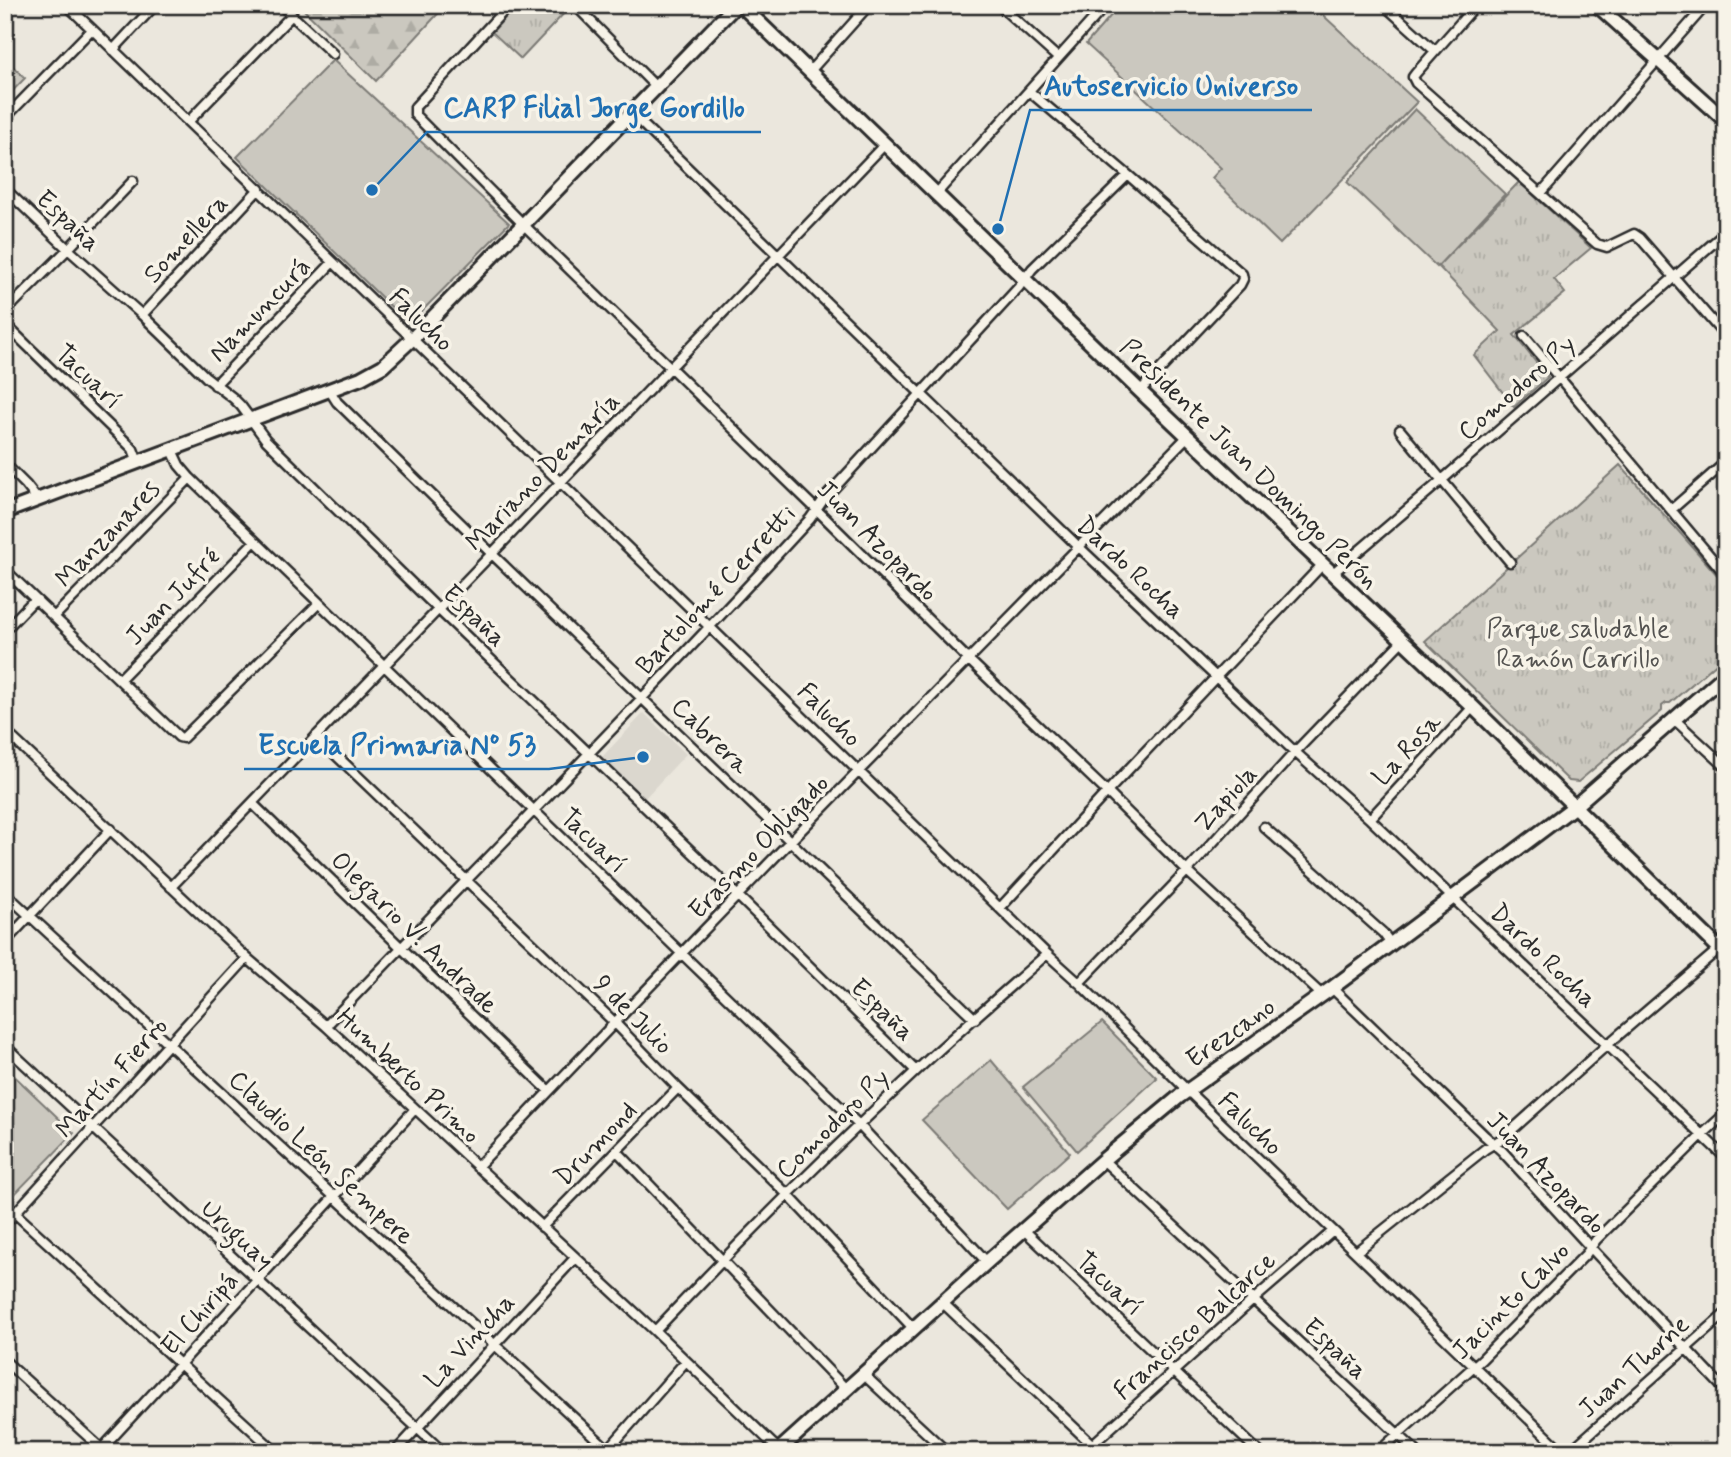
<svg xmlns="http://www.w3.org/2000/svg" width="1731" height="1457" font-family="Mynerve,sans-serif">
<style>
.built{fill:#dbd7ce}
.green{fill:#cbc8bf;stroke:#7b7a75;stroke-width:2}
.forest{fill:url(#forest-firs);stroke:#7b7a75;stroke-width:2}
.park{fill:url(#park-tufts);stroke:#7b7a75;stroke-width:2}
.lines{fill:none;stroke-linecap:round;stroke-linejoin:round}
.street-casing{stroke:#2b2b2b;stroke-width:13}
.secondary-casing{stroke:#2b2b2b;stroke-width:18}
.street{stroke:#f7f3e8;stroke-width:8}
.secondary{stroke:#f7f3e8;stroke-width:12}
.labels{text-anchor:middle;stroke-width:7;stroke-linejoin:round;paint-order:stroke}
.street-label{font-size:26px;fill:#2b2b2b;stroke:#f7f3e8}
.park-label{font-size:26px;fill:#535250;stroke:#f7f3e8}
.leader{fill:none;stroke:#1f6fb2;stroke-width:2.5}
.callout-dot{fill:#1f6fb2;stroke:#f7f3e8;stroke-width:2.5}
.callout-label{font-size:28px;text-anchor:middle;font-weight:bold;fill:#1f6fb2;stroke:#f7f3e8;stroke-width:7;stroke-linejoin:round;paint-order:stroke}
</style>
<defs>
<pattern id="forest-firs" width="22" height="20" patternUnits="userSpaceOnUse" patternTransform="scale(1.75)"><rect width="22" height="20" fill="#cbc8bf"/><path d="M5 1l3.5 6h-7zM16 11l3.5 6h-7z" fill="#aeaca4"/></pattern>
<pattern id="park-tufts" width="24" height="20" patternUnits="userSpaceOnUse" patternTransform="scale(1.75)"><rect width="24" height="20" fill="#cbc8bf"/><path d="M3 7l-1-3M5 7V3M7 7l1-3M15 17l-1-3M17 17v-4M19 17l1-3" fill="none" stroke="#aeaca4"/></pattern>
</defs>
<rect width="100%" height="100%" fill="#ebe7dd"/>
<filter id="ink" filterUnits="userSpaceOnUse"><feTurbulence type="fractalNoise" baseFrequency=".0143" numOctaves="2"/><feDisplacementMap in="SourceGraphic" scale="14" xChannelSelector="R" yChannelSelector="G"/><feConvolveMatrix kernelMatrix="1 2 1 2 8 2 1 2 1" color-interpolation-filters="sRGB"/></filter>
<g filter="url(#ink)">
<path class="built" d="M644,713L686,754L643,800L600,759Z"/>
<path class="green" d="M1120,5H1312L1417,102L1280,244L1212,178L1221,168L1086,44Z
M5,59L25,78L5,99Z
M333,60L509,223L409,324L237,157Z
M1415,109L1505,194L1437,267L1347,182Z
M1102,1022L1157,1078L1077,1151L1023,1087Z
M991,1060L1070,1153L1007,1209L922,1120Z
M5,1067L74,1133L11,1198L5,1193Z"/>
<path class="forest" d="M299,5H446L376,81Z"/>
<path class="park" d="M517,5H566L569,8L521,59L492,32Z
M1519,182L1591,248L1554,279L1565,293L1514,335L1548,377L1514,407L1474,355L1500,331L1438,266Z
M1620,465L1726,585V655L1670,703H1666L1662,706V711L1578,782L1569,781L1425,641Z"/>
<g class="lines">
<g class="street-casing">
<path id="street" d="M67,5C394,321 722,636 1047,954L1079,983L1187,1090L1563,1452
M281,5L333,54
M509,5L415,107V115L529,230L817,510L969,660L1107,792L1187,871L1322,995
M575,5L656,87
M999,5L1058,58
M1384,5L1435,51
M1476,5L1416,73L1413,77L1416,83L1597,244L1607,247L1634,234L1640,238L1726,337
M113,50L155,5
M810,71L869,5
M1030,92L1128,175L1242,274L1243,279L1240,285L1140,391
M631,113L1079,547L1295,752L1370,819L1726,1158
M5,118L92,29
M189,121L292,15
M5,189L68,249L142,315L206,377L233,398L241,406L266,440L439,610L738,896L916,1071
M937,193L1106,5
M1541,193L1706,5
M5,312L68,249L133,181
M142,315L259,189
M5,324L128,444L133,449L138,462
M1524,336L1726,575
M215,385L333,262
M330,391L337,402L492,554L975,1019
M1400,430L1510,562
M172,450L179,465L190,478L860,1126L987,1262
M5,464L26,485L37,499
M1671,510L1726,462
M5,570L179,737L183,738L319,603
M1333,573L1442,480L1726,232
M54,617L190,478
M5,630L35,599
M120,679L255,541
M1675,720L1726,767
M5,731L247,958L326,1026L655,1331L781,1452
M316,736L615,1023L678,1088L788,1195L914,1329
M252,803L549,1091
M1370,819L1473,707
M1264,827L1383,933L1391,944
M171,887C410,640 647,392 885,144
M5,893L611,1452
M1000,908L1107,792L1323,564
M5,942L111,829
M1079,983L1187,871L1295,752L1402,641
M1332,988L1485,1136L1502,1151L1591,1248L1726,1391
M326,1026C488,857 652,691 810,519L824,499L1019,287L1032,269L1128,175
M5,1046L443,1452
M617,1151L846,1389
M1103,1160L1417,1452
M477,1167C711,920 950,678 1188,436
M5,1204L276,1452
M5,1224L247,958
M542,1227L678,1088
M1024,1230L1259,1452
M1356,1252L1485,1149L1503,1138L1607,1045L1726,943
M943,1303L1100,1452
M655,1331C739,1242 826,1155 916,1071C959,1031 1003,993 1047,954
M5,1361L104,1451
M863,1374L947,1452
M99,1452L415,1109
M395,1452L575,1258
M606,1452L686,1361
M1084,1452L1253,1300L1333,1231
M1378,1452L1482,1359L1586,1254L1596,1240L1702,1135L1726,1113
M1569,1452L1726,1313"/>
</g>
<g class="secondary-casing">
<path id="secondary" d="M741,5L1140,391L1473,707L1726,955
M1597,5L1726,121
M5,512L361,378L383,366L412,339L736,5
M777,1452L987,1262L1103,1160L1180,1096L1332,988L1575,806L1726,674"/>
</g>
<use href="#street" class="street"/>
<use href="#secondary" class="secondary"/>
</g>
</g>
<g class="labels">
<g class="street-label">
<text transform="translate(69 220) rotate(43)" y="9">España</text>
<text transform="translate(185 238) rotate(-47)" y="9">Somellera</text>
<text transform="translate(259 309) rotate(-46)" y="9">Namuncurá</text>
<text transform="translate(422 319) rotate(44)" y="9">Falucho</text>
<text transform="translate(89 376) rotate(44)" y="9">Tacuarí</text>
<text transform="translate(1516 387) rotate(-41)" y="9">Comodoro Py</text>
<text transform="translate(1250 463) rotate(44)" y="9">Presidente Juan Domingo Perón</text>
<text transform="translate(542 471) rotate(-46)" y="9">Mariano Demaría</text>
<text transform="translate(107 533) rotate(-46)" y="9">Manzanares</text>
<text transform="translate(878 540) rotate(45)" y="9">Juan Azopardo</text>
<text transform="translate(1131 567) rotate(43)" y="9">Dardo Rocha</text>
<text transform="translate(715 589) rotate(-47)" y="9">Bartolomé Cerretti</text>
<text transform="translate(172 596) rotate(-46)" y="9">Juan Jufré</text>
<text transform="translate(475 615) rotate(44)" y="9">España</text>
<text transform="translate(830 714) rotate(45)" y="9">Falucho</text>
<text transform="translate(711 735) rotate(44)" y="9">Cabrera</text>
<text transform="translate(1406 749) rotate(-47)" y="9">La Rosa</text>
<text transform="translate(1225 798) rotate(-48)" y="9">Zapiola</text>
<text transform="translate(594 840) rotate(44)" y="9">Tacuarí</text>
<text transform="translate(758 846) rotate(-46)" y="9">Erasmo Obligado</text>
<text transform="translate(415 932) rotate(44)" y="9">Olegario V. Andrade</text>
<text transform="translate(1544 955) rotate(44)" y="9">Dardo Rocha</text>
<text transform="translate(883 1009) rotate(44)" y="9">España</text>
<text transform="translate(634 1014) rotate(45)" y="9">9 de Julio</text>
<text transform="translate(1230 1032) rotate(-35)" y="9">Erezcano</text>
<text transform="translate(409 1075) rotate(43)" y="9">Humberto Primo</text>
<text transform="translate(111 1077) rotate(-48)" y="9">Martín Fierro</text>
<text transform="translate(832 1123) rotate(-44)" y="9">Comodoro Py</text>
<text transform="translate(1251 1123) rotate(44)" y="9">Falucho</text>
<text transform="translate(595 1143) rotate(-46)" y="9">Drumond</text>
<text transform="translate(322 1157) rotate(43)" y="9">Claudio León Sempere</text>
<text transform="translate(1547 1172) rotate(46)" y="9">Juan Azopardo</text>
<text transform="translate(238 1234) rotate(43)" y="9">Uruguay</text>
<text transform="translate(1110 1283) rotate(43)" y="9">Tacuarí</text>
<text transform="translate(1510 1300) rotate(-45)" y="9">Jacinto Calvo</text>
<text transform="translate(199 1313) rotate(-48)" y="9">El Chiripá</text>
<text transform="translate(1194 1325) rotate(-42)" y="9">Francisco Balcarce</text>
<text transform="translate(469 1340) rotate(-47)" y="9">La Vincha</text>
<text transform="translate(1336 1348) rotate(43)" y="9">España</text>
<text transform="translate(1633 1366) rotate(-42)" y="9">Juan Thorne</text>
</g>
<g class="park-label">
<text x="1578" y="637">Parque saludable<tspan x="1578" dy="30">Ramón Carrillo</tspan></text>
</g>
</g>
<path class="leader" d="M998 229L1030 110H1312M372 190L427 132H761M643 757L549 769H244"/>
<g class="callout-dot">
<circle cx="998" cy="229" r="7"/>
<circle cx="372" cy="190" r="7"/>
<circle cx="643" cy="757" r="7"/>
</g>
<g class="callout-label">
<text x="1171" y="95">Autoservicio Universo</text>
<text x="594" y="117">CARP Filial Jorge Gordillo</text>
<text x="397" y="754">Escuela Primaria Nº 53</text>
</g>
<rect width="1731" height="1457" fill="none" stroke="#f7f3e8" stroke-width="28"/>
<rect x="14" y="14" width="1703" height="1429" fill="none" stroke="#2b2b2b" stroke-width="2.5" filter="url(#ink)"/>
</svg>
